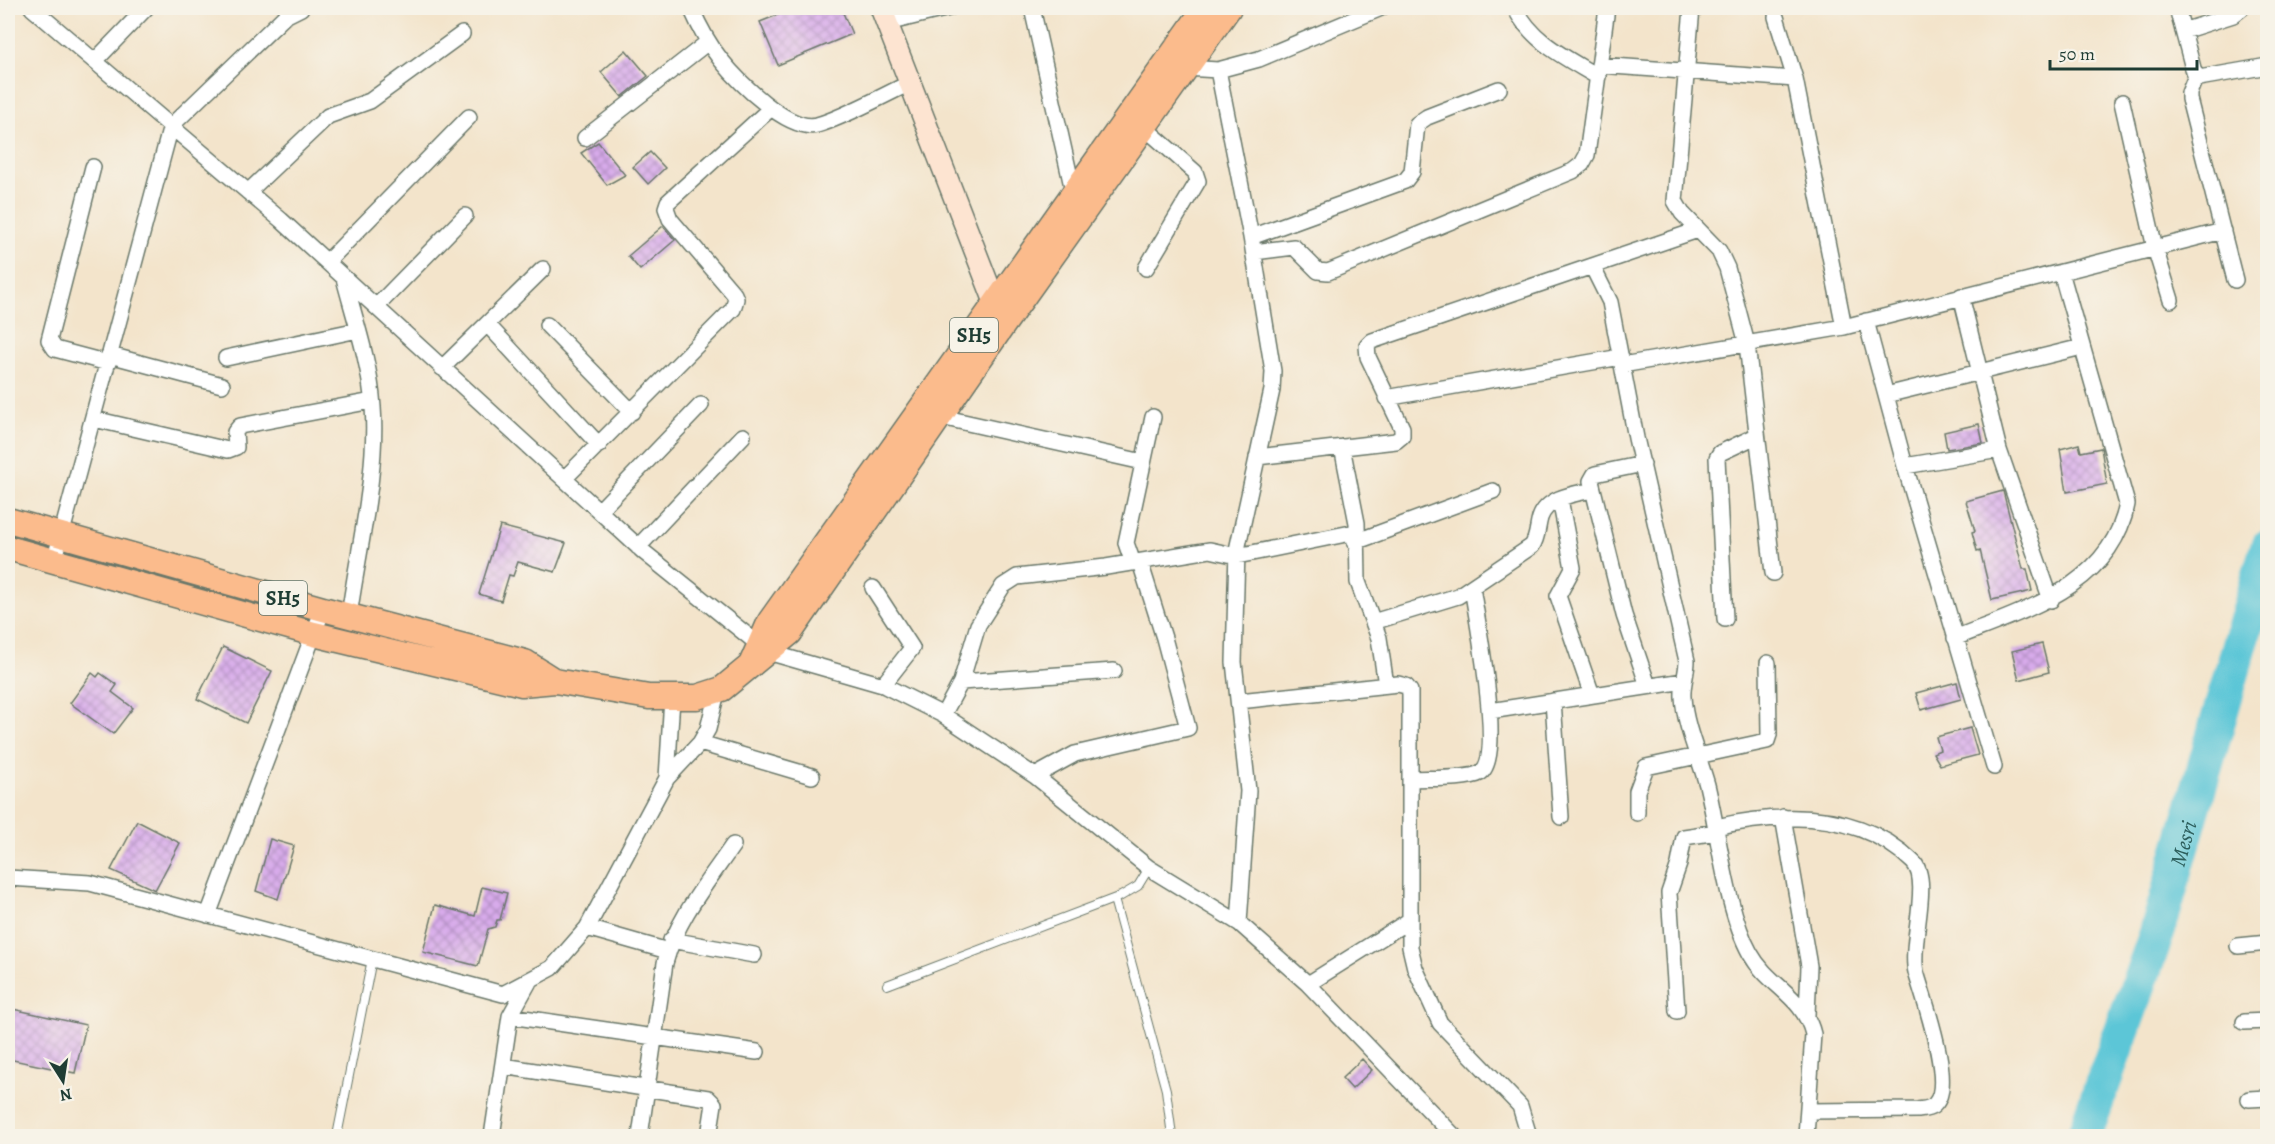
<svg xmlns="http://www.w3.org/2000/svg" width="2275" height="1144" font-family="Alegreya,serif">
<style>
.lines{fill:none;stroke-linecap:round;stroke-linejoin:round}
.river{stroke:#5cc6d7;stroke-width:36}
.building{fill:url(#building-cross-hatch)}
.lane-casing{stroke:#697769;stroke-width:10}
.street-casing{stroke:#697769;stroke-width:18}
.secondary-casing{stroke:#697769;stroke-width:24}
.primary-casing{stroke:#697769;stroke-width:27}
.lane{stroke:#fff;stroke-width:8}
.street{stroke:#fff;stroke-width:15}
.secondary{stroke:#fde4d1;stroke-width:21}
.primary{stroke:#fbbb8c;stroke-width:24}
.labels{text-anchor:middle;stroke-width:6;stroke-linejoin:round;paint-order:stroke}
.shield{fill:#f7f3e8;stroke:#60746a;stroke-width:1.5}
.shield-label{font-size:20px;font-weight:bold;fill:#1f3d34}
.water-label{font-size:22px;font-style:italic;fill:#2e5f5d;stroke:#f7f3e8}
</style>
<defs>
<pattern id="building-cross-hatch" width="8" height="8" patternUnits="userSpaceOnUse" patternTransform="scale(1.5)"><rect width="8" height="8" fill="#d8abeb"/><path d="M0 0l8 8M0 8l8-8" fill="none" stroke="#af8cbf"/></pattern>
</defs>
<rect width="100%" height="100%" fill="#f7f3e8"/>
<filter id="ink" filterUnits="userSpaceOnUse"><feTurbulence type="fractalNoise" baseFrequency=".0167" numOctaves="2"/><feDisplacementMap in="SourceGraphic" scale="12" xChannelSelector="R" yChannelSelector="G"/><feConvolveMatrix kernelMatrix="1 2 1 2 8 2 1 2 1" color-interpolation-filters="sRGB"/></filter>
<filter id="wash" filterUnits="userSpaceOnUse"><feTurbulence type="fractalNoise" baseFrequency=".008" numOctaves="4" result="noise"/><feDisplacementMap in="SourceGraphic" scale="24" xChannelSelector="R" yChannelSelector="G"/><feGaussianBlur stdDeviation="1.35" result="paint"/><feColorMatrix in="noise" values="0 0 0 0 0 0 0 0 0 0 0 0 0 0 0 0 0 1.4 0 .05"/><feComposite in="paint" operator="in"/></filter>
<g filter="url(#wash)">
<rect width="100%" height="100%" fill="#f3e4cb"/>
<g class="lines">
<path class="river" id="s1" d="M2084,1136L2157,933L2268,547"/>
</g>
<g id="blocks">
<path class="building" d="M795,8H841L852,34L778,65L760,22Z
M626,50L648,76L622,97L601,72Z
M598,142L625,175L607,185L581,153Z
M650,152L665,168L648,184L633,167Z
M663,226L675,240L640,270L628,256Z
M1979,424L1983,443L1947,449L1944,432Z
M2079,444L2081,452L2101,448L2107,484L2067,492L2060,449Z
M2003,491L2023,569H2027L2032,591L1992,600L1980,550L1977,551L1972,532L1975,531L1966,501Z
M500,526L566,543L555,572L518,562L513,576L509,575L501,601L479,594Z
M2042,644L2049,672L2019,680L2012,651Z
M223,647L272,671L246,723L197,699Z
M92,673L97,677L100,673L117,685L112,692L133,708L113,734L70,703Z
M1957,682L1961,699L1921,710L1916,693Z
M1970,728L1978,755L1940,765L1933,753L1940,750L1936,737Z
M137,821L180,843L155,890L111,870Z
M270,839L294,846L278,899L256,891Z
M482,887L507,893L500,920H497L495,927L488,929L478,966L423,952L435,905L475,916Z
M8,1008L86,1025L75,1073L8,1059Z
M1362,1059L1372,1070L1352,1089L1342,1078Z"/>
</g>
</g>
<g filter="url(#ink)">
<use href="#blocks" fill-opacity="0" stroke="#697769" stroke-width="1.5"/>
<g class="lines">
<g class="lane-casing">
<path id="lane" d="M1114,899L1166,1090L1172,1136
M887,985L1121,896L1138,886L1149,868
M337,1136L372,959"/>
</g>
<g class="street-casing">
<path id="street" d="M32,8L281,220L645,553L768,652L883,685L943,715L1035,776L1149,868L1239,923L1308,984L1454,1136
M691,8C699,26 708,44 721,60C738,81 788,132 817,125C843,118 884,95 910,83
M1032,8L1074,195
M1515,8C1533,43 1565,57 1598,77
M1692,8L1675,201L1682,213L1719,251L1727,268L1747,344L1773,573
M2177,8L2194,72L2199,78L2268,66
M1776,17L1795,79L1844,327
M887,23L949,8
M2183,31L2233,15L2242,8
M95,61L146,8
M1599,65L1795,79
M1185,68L1218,70L1259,59L1381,8
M1218,70L1251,237L1273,371L1272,390L1237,550L1234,662L1248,791L1239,923
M2196,76L2189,93V99L2235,280
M2122,102L2155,248L2171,300
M1144,127L1195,172L1198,181L1146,268
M585,138L708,42
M93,167L49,340L55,349L108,363
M248,192L328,116L370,101L462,34
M1251,237L1405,181L1412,172L1417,124L1427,117L1499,89
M1254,252L1294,247L1318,271L1328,272L1573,171L1582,164L1587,155L1607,8
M327,262L469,117
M1592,266L1610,302L1636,438L1687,661C1687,673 1682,685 1683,697C1685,727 1699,756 1707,785C1719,834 1726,910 1750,953C1768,986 1804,996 1813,1034L1806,1136
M344,278C355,320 370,363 373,407C378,472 358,551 349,616
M1961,296L1999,450L2051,600
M376,307L465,216
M1866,321L1905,466L1994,767
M487,324L599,445
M547,325L632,412
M110,355L222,385
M226,358L358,330
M1622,365L1844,327L2223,231
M442,368L543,269
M1886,395L2082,347
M1386,398L1621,357
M941,417L1143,462
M94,419L228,450L236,447L235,432L240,426L372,401
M1342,447L1357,523L1358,582L1379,638L1386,685
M1257,457L1396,441L1402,436V428L1368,357L1367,346L1372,341L1698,230
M1643,464L1595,474L1591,481L1624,615L1648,686
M1905,466L1999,450
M564,479L733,309L736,299L734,294L670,219L666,208L668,202L771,108
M1560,499L1573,568L1558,596L1592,695
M599,511L701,405
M1355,542L1493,491
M638,547L743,436
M54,562L171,126L285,16L301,8
M1133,563L1126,543L1153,417
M873,588L912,648L883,685
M1725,619L1717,458L1720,453L1756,436
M1373,622L1458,596L1532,546C1538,537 1537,528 1540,518C1547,497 1574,494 1593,490
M1955,638C2022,611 2111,587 2127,504L2061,272
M961,682L1114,671
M1239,701L1398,684L1406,686L1410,691V947L1415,968L1440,1023L1520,1106L1529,1136
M1553,701L1561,817
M1490,711L1684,681
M943,715L961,682L978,625L1003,586L1017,577L1106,567L1210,550L1237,556L1356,532
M700,743L812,776
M1035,776L1075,754L1188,728L1164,638L1140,562
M667,778L672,698
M1410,779C1426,778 1467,780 1480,773C1505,758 1476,616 1472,587
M1637,813V791L1646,767L1767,741L1769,735L1768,663
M1783,817L1809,966L1807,1015
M1716,827C1783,812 1860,810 1913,862C1932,880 1909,944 1916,972C1923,997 1955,1084 1935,1104C1931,1109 1924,1109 1918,1110L1808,1111
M8,878L90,883L503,994L552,968L587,928L667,778L700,743L708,729L717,692
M208,915L323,609
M587,928L668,951
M671,940L754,955
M2238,946L2268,943
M1308,984L1410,920
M1677,1011L1669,893L1679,864L1684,837L1717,832
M510,1016L757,1052
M2244,1022L2268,1021
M503,1066L708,1098L714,1104L709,1136
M2249,1099L2268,1098
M492,1136L510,1016L530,980
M640,1136L665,963C677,918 707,883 733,845"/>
</g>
<g class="secondary-casing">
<path id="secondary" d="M881,8L1000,315"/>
</g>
<g class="primary-casing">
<path id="primary" d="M8,520L323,609L525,662L555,681
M8,548L314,634L522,684L555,681L649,697H697L722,689L790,633L1004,324L1229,8
M752,662L770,621L1205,8"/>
</g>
<use href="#lane" class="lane"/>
<use href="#street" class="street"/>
<use href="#secondary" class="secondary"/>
<use href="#primary" class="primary"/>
</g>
</g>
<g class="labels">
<g class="shield">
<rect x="950" y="318" width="48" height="34" rx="4.5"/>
<rect x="259" y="581" width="48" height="34" rx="4.5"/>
</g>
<g class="shield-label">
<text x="974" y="342">SH5</text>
<text x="283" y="605">SH5</text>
</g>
<g class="water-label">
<text dy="8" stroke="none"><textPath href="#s1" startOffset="309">Mesri</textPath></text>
</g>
</g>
<rect width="2275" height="1144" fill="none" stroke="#f7f3e8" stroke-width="30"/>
<g transform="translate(63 1081) rotate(168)" stroke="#f7f3e8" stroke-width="4.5" paint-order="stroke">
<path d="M0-4.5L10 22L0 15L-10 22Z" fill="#1f3d34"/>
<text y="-9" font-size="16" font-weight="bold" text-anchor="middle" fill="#1f3d34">N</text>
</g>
<path d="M2050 60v9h147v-9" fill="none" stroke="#1f3d34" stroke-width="3"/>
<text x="2059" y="60" font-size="18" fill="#1f3d34" stroke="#f7f3e8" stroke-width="4.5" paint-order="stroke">50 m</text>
</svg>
